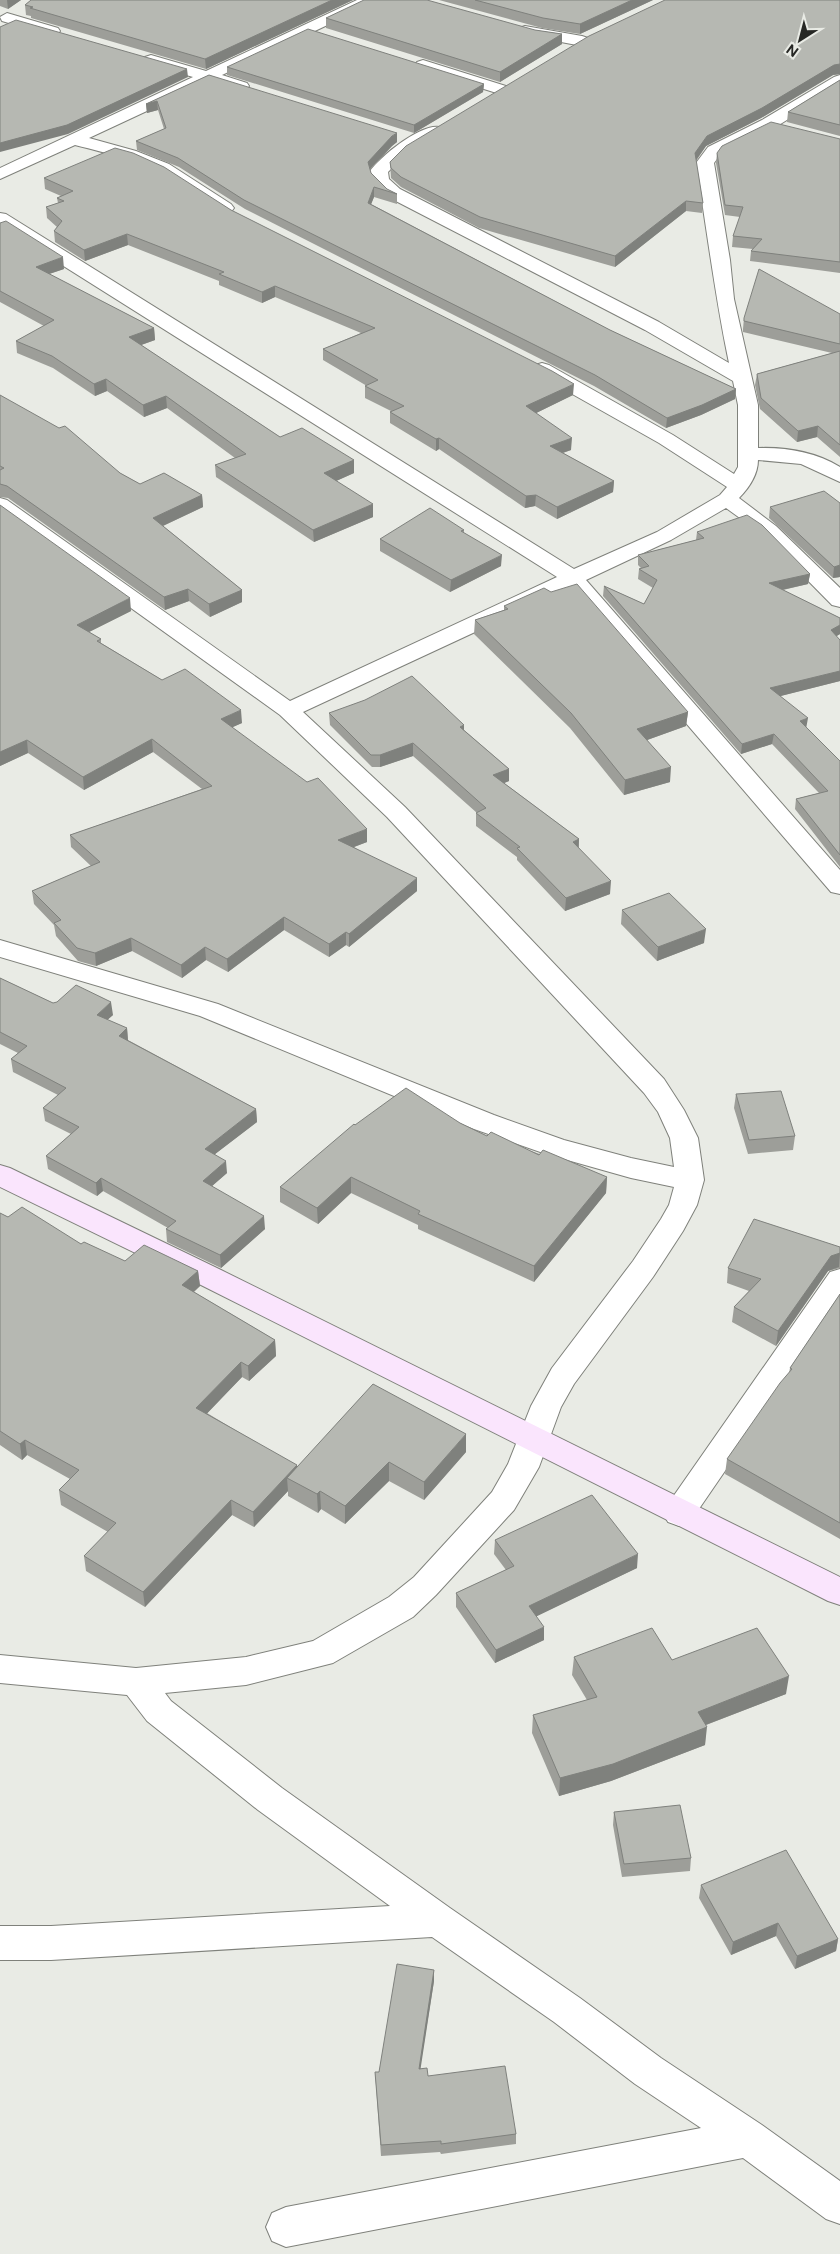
<svg xmlns="http://www.w3.org/2000/svg" width="840" height="2254" font-family="'Public Sans',sans-serif">
<style>
.lines{fill:none;stroke-linecap:round;stroke-linejoin:round}
.minor-casing{stroke:#7f817b;stroke-width:2}
.secondary-casing{stroke:#7f817b;stroke-width:2}
.minor{fill:#fff;fill-rule:evenodd}
.secondary{fill:#fae5fd;fill-rule:evenodd}
.wall{fill:#9d9e99}
.shaded-wall{fill:#7f817d}
.building{fill:#b6b8b2;stroke:#7f817d}
</style>
<rect width="100%" height="100%" fill="#e9ebe5"/>
<g class="lines">
<g class="minor-casing">
<path id="minor" d="M357,0H377L374,3L222,75L247,83L249,86L247,89L241,91L209,82L89,138L136,151L169,164L231,204L234,208L231,212C212,216 190,192 176,182C146,162 110,154 75,145L0,179V168L193,77L145,63L143,60L145,57L151,55L206,71Z
M7,13L58,28L60,31L58,34L52,36L2,21L0,17Z
M525,26L582,36L588,38L590,41L588,44L582,46L519,34L517,31L519,28Z
M423,60L509,87L511,90L509,93L503,95L417,68L415,65L417,62Z
M840,75V87L774,128L720,155L714,163L730,260L734,299L758,405V448C786,447 816,452 840,467V482L801,464L758,460C758,474 749,488 739,498L776,526L840,588V607L832,605L762,534L726,508L671,540L586,580L840,870V894L831,892L570,588L303,712L405,807L664,1079L684,1110L698,1138L704,1180L697,1205L683,1231L653,1277L574,1384L561,1407L539,1467L514,1510L436,1595L413,1617L333,1663L246,1685L165,1693L171,1701L282,1788L450,1908L580,1998L661,2058L762,2125L840,2181V2224L826,2219L743,2158L286,2247L272,2241L266,2227L272,2213L286,2207L701,2128L635,2084L554,2022L432,1937L51,1960H0V1926H51L390,1906L258,1810L147,1721L127,1695L0,1683V1655L136,1668L246,1657L313,1641L389,1597L414,1577L492,1492L508,1464L531,1406L552,1368L633,1261L661,1219L669,1205L674,1187L631,1178L546,1154L474,1129L200,1016L0,957V940L218,1004L494,1115L564,1140L631,1158L674,1167L670,1138L658,1112L644,1093L387,817L280,715L0,514V498L7,500L290,701L557,577L0,226V213L6,214L574,569L657,532L720,495L727,487L659,443L535,373L532,369L535,365L542,363L549,365L673,435L734,474L738,467V405L733,381L645,330L388,197L372,181L370,171C381,156 421,123 440,127L442,131L440,135L405,155L388,172L389,179L400,189L659,322L729,363C715,297 707,230 696,163L708,147L762,120L834,77Z
M840,1269V1303L690,1522L679,1526L668,1522L663,1513L668,1504L830,1272Z"/>
</g>
<g class="secondary-casing">
<path id="secondary" d="M0,1165L10,1168L221,1270L840,1577V1605L828,1601L201,1285L0,1187Z"/>
</g>
<use href="#minor" class="minor"/>
<use href="#secondary" class="secondary"/>
</g>
<path class="wall" d="M0,0H21L8,9L0,6Z
M31,0H353L206,69L31,18V16L26,15L25,5Z
M439,0H653L580,34L542,28Z
M840,0V74L833,75L761,118L706,146L696,161L703,203L702,213L686,211L615,267L479,228L401,187L391,178L390,162Z
M326,18L535,30L562,34V44L500,82L326,28Z
M227,67L484,84L483,92L414,133L227,75Z
M209,75L397,142L392,146L370,170L371,173L387,189L397,194V204L374,197L371,204L610,330L736,389L735,399L701,415L666,428L594,386L245,209L179,167L137,150L136,141L164,129L158,110L147,113L146,104Z
M840,80V136L787,122L788,112Z
M840,139V273L750,261L751,251L753,249L732,247L733,236L740,217L725,215L716,163L717,153Z
M44,178L231,210L573,395L536,413L571,450L563,453L614,481L613,492L557,519L535,506L525,508L439,449L436,451L390,423V412L391,411L365,398V386H367L323,360V349L361,333L275,297L262,303L219,285V281L128,245L85,261L55,242L54,231L57,227L47,218L46,207L58,203L57,198L61,196L45,189Z
M0,223L64,269L49,274L154,328L155,340L141,345L280,437L354,460V473L336,481L373,517L314,542L216,477L215,465L235,458L167,408L144,417L107,391L95,396L53,368L17,353L16,341L44,326L0,302Z
M840,314V457L817,437L797,442L760,409L755,385L757,374L832,353L743,332V329L744,318Z
M0,395L120,473L140,484L202,495L203,507L163,526L242,590V602L210,617L189,601L165,610L8,498L0,497Z
M840,503V577L833,578L769,518L770,507Z
M0,505L131,611L89,632L101,639V643L162,680L242,723L232,727L367,842L354,847L417,891L349,947L346,945L329,957L284,930L228,972L206,960L182,978L132,951L96,966L78,961L56,936L54,925L34,904L32,891L91,866L71,847L70,835L202,789L153,752L84,790L28,753L0,766Z
M464,530V533L501,566L450,592L380,551V539Z
M697,532L810,574L808,584L783,590L840,618V634L836,636L840,640V681L780,696L806,727L840,761V867L795,809L796,799L819,793L772,744L741,754L603,596L604,586L644,604L653,588L638,579L639,569L641,568L638,565V555L696,540Z
M504,606L688,712L686,726L647,740L670,782L624,795L570,728L474,634L475,620L504,610Z
M329,713L464,725V730L509,769V781L504,783L579,839V848L610,894L565,911L517,860V857L476,826V813H477L413,756L380,767H372L330,725Z
M622,910L704,943L657,961L621,924Z
M0,978L53,1003L113,1015L107,1020L127,1028L128,1040L256,1109L257,1122L215,1154L227,1173L212,1186L265,1229L221,1268L167,1242L166,1229L168,1228L103,1191L97,1196L48,1169L46,1156L71,1134L45,1121L43,1108L58,1095L13,1072L11,1059L18,1053L0,1044Z
M736,1094L795,1136L793,1150L748,1154L734,1108Z
M460,1123L487,1136L607,1177L606,1193L534,1282L418,1229V1225L351,1193L318,1224L280,1202V1187L355,1125Z
M0,1213L8,1217L81,1244L125,1261L198,1271L200,1286L194,1292L275,1340L276,1356L249,1381L242,1377L207,1413L297,1467L466,1452L424,1500L389,1481L345,1524L321,1509L318,1513L288,1496V1491L254,1527L232,1515L145,1607L86,1571L84,1556L108,1532L61,1505L59,1490L70,1479L27,1455L22,1460L0,1445Z
M840,1247V1268L828,1271L776,1346L732,1322L734,1307L749,1291L727,1283L728,1268Z
M840,1294V1539L725,1474L727,1459L789,1373L790,1368Z
M495,1540L637,1568L536,1616L544,1640L495,1663L456,1607V1593L506,1570L494,1554Z
M574,1657L672,1660L786,1694L706,1725L705,1745L611,1781L559,1796L532,1733L533,1715L587,1700L572,1675Z
M614,1812L691,1858L690,1871L622,1877L613,1825Z
M701,1885L838,1939L836,1951L795,1969L776,1936L731,1955L699,1898Z
M434,1970V1981L420,2068L428,2076L516,2134V2144L441,2154L440,2152L381,2156L375,2072H379Z"/>
<path class="shaded-wall" d="M7,0H21L8,9Z
M332,0H353L206,69L205,59Z
M632,0H653L580,34V24Z
M562,34V44L500,82V72Z
M840,64V74L833,75L761,118L706,146L694,163L695,153L707,136L834,65Z
M187,69L188,77L68,134L0,152V143Z
M484,84L483,92L414,133V125Z
M157,101L158,110L147,113L146,104Z
M397,133V142L392,146L368,171V162L392,136Z
M374,187V197L368,212V203Z
M686,201V211L615,267V256Z
M127,234L128,245L85,261L84,250Z
M63,257L64,269L37,278L36,267Z
M275,286V297L262,303V292Z
M154,328L155,340L130,349L129,337Z
M106,379L107,391L95,396L94,384Z
M574,384L573,395L526,418V406Z
M736,389L735,399L701,415L666,428L667,418Z
M166,396L167,408L144,417L143,405Z
M818,426L817,437L797,442L798,431Z
M439,438V449L436,451V439Z
M572,438L571,450L550,457V446Z
M354,460V473L325,486L324,473Z
M614,481L613,492L557,519V507Z
M202,495L203,507L154,530L153,518Z
M536,495L535,506L525,508L526,496Z
M373,504V517L314,542L313,530Z
M502,555L501,566L450,592L451,580Z
M840,565V577L833,578L834,567Z
M810,574L808,584L768,593L769,583Z
M188,589L189,601L165,610L164,597Z
M242,590V602L210,617L209,604Z
M130,598L131,611L79,637L77,625Z
M840,625V634L829,641L831,630Z
M840,671V681L769,699L770,688Z
M241,710L242,723L222,732L221,719Z
M688,712L686,726L636,744L637,729Z
M808,718L806,729L800,721Z
M464,725V737L460,727Z
M774,734L772,744L741,754L742,744Z
M152,739L153,752L84,790L83,777Z
M27,740L28,753L0,766V752Z
M413,743V756L380,767V755Z
M671,767L670,782L624,795L625,780Z
M509,769V781L492,788L493,775Z
M367,829V842L338,853V840Z
M579,839L578,852L573,842Z
M417,878V891L349,947V934Z
M611,881L610,894L565,911L566,898Z
M284,917V930L228,972L227,959Z
M706,929L704,943L657,961L658,947Z
M346,932V945L329,957V944Z
M131,938L132,951L96,966L95,953Z
M205,947L206,960L182,978L181,965Z
M111,1002L113,1015L98,1028L97,1015Z
M127,1028L128,1041L119,1036Z
M256,1109L257,1122L206,1161L205,1149Z
M226,1161L227,1173L204,1193L203,1181Z
M351,1177V1193L318,1224L317,1208Z
M607,1177L606,1193L534,1282V1266Z
M101,1178L103,1191L97,1196L96,1183Z
M264,1216L265,1229L221,1268L220,1255Z
M840,1253L839,1267L828,1271L776,1346L778,1331L831,1256Z
M198,1271L200,1286L184,1300L182,1285Z
M275,1340L276,1356L249,1381L248,1366Z
M241,1362L242,1377L198,1423L196,1408Z
M466,1434V1452L424,1500V1482Z
M25,1440L27,1455L22,1460L20,1444Z
M389,1462V1481L345,1524V1506Z
M297,1465L298,1480L287,1478L288,1491L254,1527L253,1512Z
M320,1491L321,1509L318,1513L317,1494Z
M231,1500L232,1515L145,1607L143,1592Z
M638,1554L637,1568L529,1620V1606Z
M544,1627V1640L495,1663L496,1650Z
M789,1676L786,1694L695,1729L698,1712Z
M707,1727L705,1745L611,1781L559,1796L560,1778Z
M778,1923L776,1936L731,1955L733,1942Z
M838,1939L836,1951L795,1969L797,1956Z
M434,1970V1981L419,2079V2069Z"/>
<path class="building" d="M31,0H332L205,59L30,8L33,7L25,5Z
M364,0H427L535,30L562,34L500,72L326,18Z
M475,0H632L580,24L543,18Z
M665,0H840V64L834,65L762,108L707,136L695,153L703,203L686,201L615,256L480,217L401,177L391,168L390,162L406,146L589,36Z
M16,20L187,69L67,125L0,143V27Z
M308,29L484,84L414,125L227,67Z
M209,75L397,133L392,136L368,162L371,173L387,189L397,194L374,187L368,203L610,330L736,389L702,405L667,418L595,375L244,200L178,158L136,141L166,128L157,101L146,104Z
M840,80V125L788,112Z
M771,122L840,139V262L751,251L762,239L733,236L743,207L725,205L717,153L722,146Z
M115,148L133,153L164,167L231,210L552,371L574,384L526,406L572,438L550,446L614,481L557,507L536,495L526,496L439,438L436,439L390,412L404,406L365,386L378,380L323,349L375,328L275,286L262,292L219,274L224,272L127,234L84,250L54,231L62,221L46,207L64,201L57,198L73,191L44,178Z
M6,221L63,257L36,267L154,328L129,337L280,437L302,428L354,460L324,473L373,504L313,530L215,465L246,454L166,396L143,405L106,379L94,384L52,356L16,341L54,320L0,291V223Z
M759,269L840,314V344L744,321V318Z
M840,351V445L818,426L798,431L761,398L757,374Z
M0,395L59,428L65,426L120,473L140,484L164,473L202,495L153,518L242,590L209,604L188,589L164,597L7,486L0,484V470L4,468L0,466Z
M824,491L840,503V565L834,567L770,507Z
M0,505L130,598L77,625L101,639L97,641L162,680L185,669L241,710L221,719L307,782L318,778L367,829L338,840L417,878L349,934L346,932L329,944L284,917L227,959L205,947L181,965L131,938L95,953L77,948L54,923L61,920L32,891L100,862L70,835L212,786L152,739L83,777L27,740L0,752Z
M430,508L464,530L461,531L502,555L451,580L380,539Z
M747,515L762,525L810,574L769,583L840,618V625L831,630L840,640V671L770,688L808,718L800,721L840,761V855L796,799L828,791L774,734L742,744L604,586L644,604L657,580L639,569L649,566L638,555L704,538L697,532Z
M577,584L688,712L637,729L671,767L625,780L571,713L475,620L508,609L504,606L544,588L551,592Z
M412,676L464,725L460,727L509,769L493,775L579,839L573,842L611,881L566,898L517,848L520,847L476,813L486,808L413,743L380,755H371L329,713L365,700Z
M669,893L706,929L658,947L622,910Z
M0,978L53,1003L57,1002L76,985L111,1002L97,1015L127,1028L119,1036L256,1109L205,1149L226,1161L203,1181L264,1216L220,1255L166,1229L176,1221L101,1178L96,1183L46,1156L79,1127L43,1108L66,1088L11,1059L27,1046L0,1032Z
M406,1088L460,1123L487,1136L491,1132L539,1155L543,1150L607,1177L534,1266L418,1214L420,1211L351,1177L317,1208L280,1187L354,1124L355,1125Z
M781,1091L795,1136L749,1140L736,1094Z
M22,1207L81,1244L84,1242L125,1261L144,1245L198,1271L182,1285L275,1340L248,1366L241,1362L196,1408L297,1465L253,1512L231,1500L143,1592L84,1556L116,1523L59,1490L79,1470L25,1440L20,1444L0,1431V1213L8,1217Z
M754,1219L840,1247V1253L831,1256L778,1331L734,1307L761,1279L728,1268Z
M840,1294V1523L727,1459L780,1383L792,1369L790,1368Z
M373,1384L466,1434L424,1482L389,1462L345,1506L320,1491L317,1494L287,1478Z
M592,1495L638,1554L529,1606L544,1627L496,1650L456,1593L514,1566L495,1540Z
M652,1628L672,1660L757,1628L789,1676L698,1712L707,1727L613,1764L560,1778L533,1715L597,1697L574,1657Z
M680,1805L691,1858L624,1864L614,1812Z
M786,1850L838,1939L797,1956L778,1923L733,1942L701,1885Z
M397,1964L434,1970L419,2069L427,2068L428,2076L505,2066L516,2134L441,2144V2141L381,2145L375,2072H379Z"/>
<g transform="translate(800 40) rotate(216)" stroke="#e9ebe5" stroke-width="4" paint-order="stroke">
<path d="M0-4L9 19L0 12L-9 19Z" fill="#262724"/>
<text y="-8" font-size="14" font-weight="bold" text-anchor="middle" fill="#262724">N</text>
</g>
</svg>
